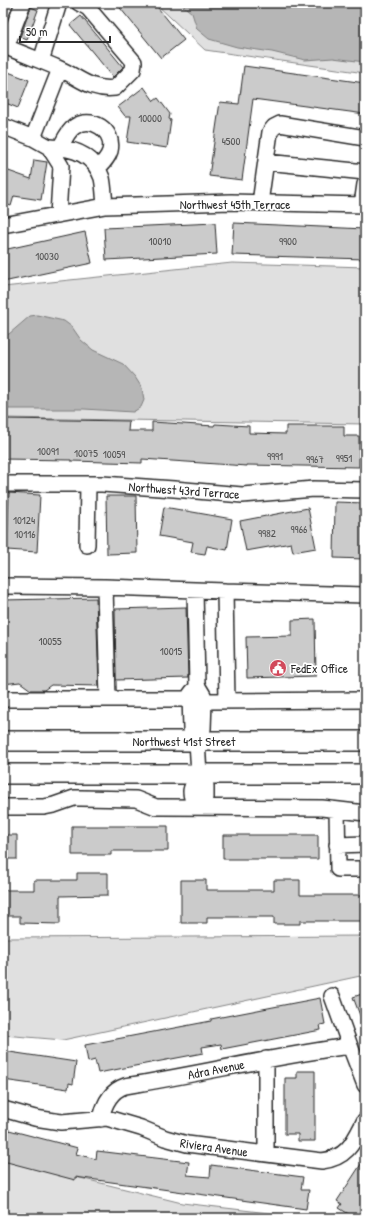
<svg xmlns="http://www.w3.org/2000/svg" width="368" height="1221" font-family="'Patrick Hand',sans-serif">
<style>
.green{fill:#e0e0e0;stroke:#868686}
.water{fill:#b6b6b6;stroke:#7e7e7e}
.building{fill:#cbcbcb;stroke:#2b2b2b}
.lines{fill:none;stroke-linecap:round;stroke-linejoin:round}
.minor-casing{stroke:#2b2b2b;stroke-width:18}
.major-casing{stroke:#2b2b2b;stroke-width:22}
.minor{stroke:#fff;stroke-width:15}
.major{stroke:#fff;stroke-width:19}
.labels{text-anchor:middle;stroke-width:3.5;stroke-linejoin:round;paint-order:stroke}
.number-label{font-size:11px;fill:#535353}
.street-label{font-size:13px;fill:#2b2b2b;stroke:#fff}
.poi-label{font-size:13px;fill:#2b2b2b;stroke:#fff;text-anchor:start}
</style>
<rect width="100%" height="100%" fill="#fff"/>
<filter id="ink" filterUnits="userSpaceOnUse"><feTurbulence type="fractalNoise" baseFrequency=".025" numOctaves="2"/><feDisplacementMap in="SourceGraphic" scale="8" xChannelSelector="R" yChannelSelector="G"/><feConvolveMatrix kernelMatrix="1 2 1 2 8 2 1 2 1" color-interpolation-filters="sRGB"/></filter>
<g filter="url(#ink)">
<path class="green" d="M155,3H365V73L205,50Z
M232,263L365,267V424L3,418V287Z
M365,936V975L63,1040L3,1035V938Z
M3,1159L182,1203L312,1218H3Z"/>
<path class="water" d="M180,3H365V62L333,58L305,60L272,52L237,47L209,39L197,29L192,13Z
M37,315L64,321L72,327L81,340L93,350L123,364L135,377L142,388L144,400L141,407L133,412L84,409H3V335L9,334L30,316Z"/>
<path class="building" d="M116,3H154L184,40L161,58Z
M31,7L38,10L27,40L20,37Z
M81,16L123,67L113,77L70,25Z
M244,66L365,83V114L253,99L242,180L209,176L220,102L239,104Z
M3,70L29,80L18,108L3,102Z
M144,87L154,101L158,98L170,114L169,119L171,120L167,148L127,142L131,116H125L118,107Z
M34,160L47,162L41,200L14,196L11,206L3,203V169L31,179Z
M215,223L217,254L106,260L104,228Z
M234,223L365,229V259L232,255Z
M85,232L92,263L3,282V250Z
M4,419L129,421L128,431H152V422L214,426L215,424L249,426V433L286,434V426H344V436H359V467L247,465V466L142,459V463L71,461V460L3,459V428H4Z
M9,493L40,495L37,552L7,550Z
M106,496H136L137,553L107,554Z
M335,502L365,503L364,559L334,558Z
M164,507L232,519L227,550L207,546L205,554L191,552L193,542L159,536Z
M308,508L316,548L293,552L291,543L246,551L240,521Z
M96,598L99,686L51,685L44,690H31L20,682L3,684V600Z
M186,607L188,678L116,680L115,609Z
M315,619L316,676L247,678L246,637L292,636V620Z
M72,826H168V851H111V855H72Z
M3,835H17V859H3Z
M223,835H318V859H223Z
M77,873H108V895L60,896V924L20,923V916H3V890H34V880H77Z
M181,880H206V890H274V880H300V895H365V921H300V924H274V917H207V923H181Z
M365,993V1026H364L353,997Z
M320,998L325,1024L320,1025L321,1030L222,1049L221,1044L202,1047L203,1053L98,1073L95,1060L88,1062L85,1045L211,1021V1019Z
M3,1051L76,1062L73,1084L69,1083L68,1089L3,1080Z
M297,1071H315V1141H298V1134H285V1078H297Z
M9,1130L78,1148L76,1154L96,1159L97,1151L189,1162L187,1175L210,1177L211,1165L303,1177L301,1190H309L306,1209L75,1177V1180L3,1161V1140L6,1141Z
M365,1158V1218H355L339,1208L342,1204L337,1201Z"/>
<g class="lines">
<g class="minor-casing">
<path id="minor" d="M23,3L8,42L9,48C25,55 42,61 58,68C79,77 90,91 115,88L133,70L134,62L88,8L79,3
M41,61L59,3
M3,126L33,138L49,147L61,166L58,215
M33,138L60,69
M51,147C74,148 94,155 102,178C104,187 104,197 105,206
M60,148C64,141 67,132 74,127C91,115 115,130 110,151C108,158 103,163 98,168
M266,162L365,172
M260,203L270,132L274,127L280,124L365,138
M362,205L365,184
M3,225L105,206L231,202L365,205
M3,484H102L174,489L242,495L314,489L365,490
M87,545L88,484
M3,586L105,587L225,591L227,701
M105,587L108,699
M195,590L197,685L203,695L204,701L203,729L197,741
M225,591L365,595
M193,691L190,695L191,729L197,741L199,774L206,786V798L196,807
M3,699H190
M204,701L365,700
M3,807H44L54,805L74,798H81L136,799L156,807H161L322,808L365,813
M196,807C188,792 190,788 199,774
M337,810L338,869H365
M337,845L365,844
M332,996L350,1046
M3,1109L35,1118L61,1122L107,1118L141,1128L165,1138L187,1144L322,1161C348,1158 354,1141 365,1120
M101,1119C104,1104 110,1091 125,1086C200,1074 274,1056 350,1046L365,1085
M266,1154V1059"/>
</g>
<g class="major-casing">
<path id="major" d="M3,741H365
M3,774H365"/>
</g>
<use href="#minor" class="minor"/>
<use href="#major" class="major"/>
</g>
</g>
<defs>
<g id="civic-disc" transform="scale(0.9)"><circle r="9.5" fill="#d1495b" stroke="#fff"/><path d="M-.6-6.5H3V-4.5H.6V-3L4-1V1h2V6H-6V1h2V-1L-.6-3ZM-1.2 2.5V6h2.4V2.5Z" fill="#fff"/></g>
</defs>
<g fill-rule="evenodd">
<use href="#civic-disc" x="278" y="668"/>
</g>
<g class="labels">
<g class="number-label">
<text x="150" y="122">10000</text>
<text x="231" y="145">4500</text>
<text x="160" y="245">10010</text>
<text x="288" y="245">9900</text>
<text x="47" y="260">10030</text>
<text x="48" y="455">10091</text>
<text x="86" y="457">10075</text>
<text x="114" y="458">10059</text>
<text x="275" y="460">9991</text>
<text x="344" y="462">9951</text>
<text x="315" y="463">9967</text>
<text x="24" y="524">10124</text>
<text x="299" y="533">9966</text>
<text x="267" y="537">9982</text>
<text x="25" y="538">10116</text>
<text x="50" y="645">10055</text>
<text x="171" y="655">10015</text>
</g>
<g class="street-label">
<text x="235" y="209">Northwest 45th Terrace</text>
<text transform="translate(184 490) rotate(4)" y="5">Northwest 43rd Terrace</text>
<text x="184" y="746">Northwest 41st Street</text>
<text transform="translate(216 1069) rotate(-11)" y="5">Adra Avenue</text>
<text transform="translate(214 1147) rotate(8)" y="5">Riviera Avenue</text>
</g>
<g class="poi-label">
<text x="291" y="673">FedEx Office</text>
</g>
</g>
<rect width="368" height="1221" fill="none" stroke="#fff" stroke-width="16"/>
<rect x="8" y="8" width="352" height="1205" fill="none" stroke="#2b2b2b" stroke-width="1.5" filter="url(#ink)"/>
<path d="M20 36v6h90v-6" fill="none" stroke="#2b2b2b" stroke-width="2"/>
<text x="26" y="36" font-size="12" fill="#2b2b2b" stroke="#ffffff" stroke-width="3" paint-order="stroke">50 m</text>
</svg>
